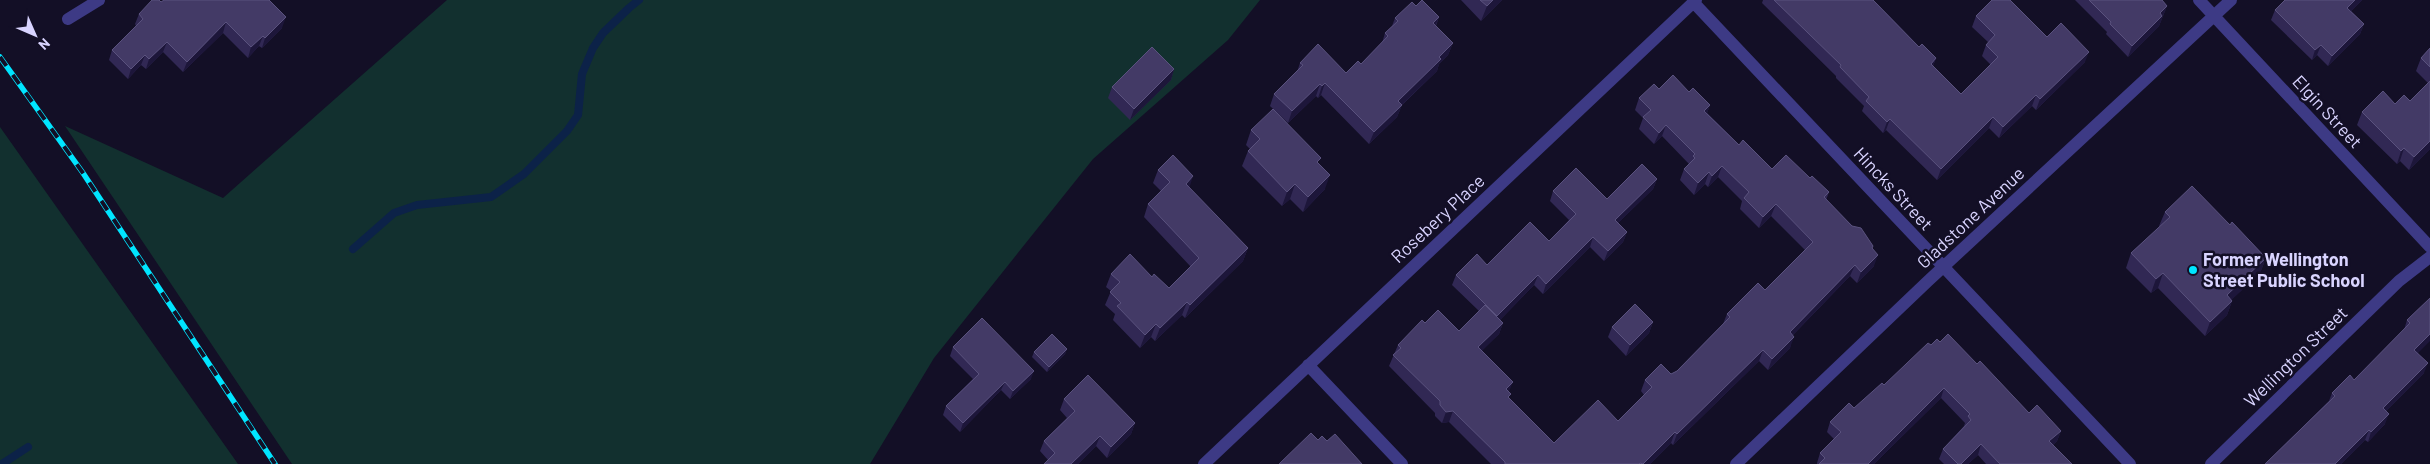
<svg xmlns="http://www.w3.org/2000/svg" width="2430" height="464" font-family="Barlow,sans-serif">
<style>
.green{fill:#12302f}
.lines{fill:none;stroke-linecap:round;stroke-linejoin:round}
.stream{stroke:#0c2248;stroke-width:8}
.minor{stroke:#3d3a85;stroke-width:12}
.rail-casing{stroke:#00e5ff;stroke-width:5.5}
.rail{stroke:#130f26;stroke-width:4;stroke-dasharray:11;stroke-linecap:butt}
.wall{fill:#312854}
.shaded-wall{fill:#1d163a}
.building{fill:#433a66;stroke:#5a527e}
.poi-dot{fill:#00e5ff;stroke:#130f26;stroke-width:2}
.labels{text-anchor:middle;stroke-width:5;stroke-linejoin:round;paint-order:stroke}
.street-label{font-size:18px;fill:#d9d4ff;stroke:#130f26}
.poi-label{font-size:18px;font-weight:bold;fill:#d9d4ff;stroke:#130f26;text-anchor:start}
</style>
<rect width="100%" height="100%" fill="#130f26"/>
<path class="green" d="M447,0H1260L1228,40L1093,159L934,358L870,464H292L65,126L223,198Z
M0,127L238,464H0Z"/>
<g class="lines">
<path class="stream" d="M353,249L394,213L417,205L491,197L524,174L567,131L578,115L582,74L593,48L603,33L629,8L639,0
M2,464L28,447"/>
<path class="minor" d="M2199,0L2430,247
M1694,3L2130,464
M68,19L99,0
M1308,365L1402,464
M1204,464L1696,0
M1736,464L1928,281L2231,0
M2211,464L2399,281L2430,257"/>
<g class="rail-casing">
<path id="rail" d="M0,57L83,173L275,464"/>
</g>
<use href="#rail" class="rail"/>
</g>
<path class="wall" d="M1461,0H1502L1481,21Z
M1763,0H1873L1919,47L1936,58L1933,66L1961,94L1991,65L1982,56L1986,45L1988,42L1972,27L1976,16L2047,37L2085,62L2036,110L2032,106L1999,138L1989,128L1937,180L1886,130L1883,133L1862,111L1864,106L1836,78V76L1762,3Z
M2075,0H2162L2167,6L2159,26L2128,57L2106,34L2107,32Z
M2285,0H2362L2351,11L2364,24L2360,34L2328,66L2317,55L2312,60L2271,20L2275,10Z
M161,2L282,28L262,48L259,46L248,58L223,33L183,72L163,52L146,69L141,65L128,79L109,60L112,50L136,26L135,24L139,14Z
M1416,6L1439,17L1436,26L1453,43L1448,55L1439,64L1437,71L1402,105L1397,117L1369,144L1321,95L1318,98L1316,96L1288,123L1270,106L1274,94L1297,72L1300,63L1346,73L1361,64L1382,43L1385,33L1392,26L1395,18Z
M2430,48V149L2409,170L2400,161L2397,164L2357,125L2362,112L2395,104L2410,101L2428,83L2416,71L2421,58Z
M1174,69L1171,80L1130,120L1108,98L1112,87Z
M1659,89L1689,92L1710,105L1707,113L1739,145L1772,169L1810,178L1829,192L1826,200L1873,246L1872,249L1874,266L1857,283L1850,276L1793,335L1790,348L1768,370L1759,361L1673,445L1671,443L1650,464H1491L1449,422L1442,423L1435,416V413L1389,366L1398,345L1425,323L1459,331L1479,311L1452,285L1456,275L1487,265L1549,241L1569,220L1550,201L1553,191L1607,199L1657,179L1653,189L1618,223L1627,232L1623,242L1604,261L1590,247L1543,294L1534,285L1500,320L1503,323L1499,334L1481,351L1509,392V399L1554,443L1618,421L1644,395L1641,391L1645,380L1671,374L1677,371L1723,324L1727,314L1765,290L1805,250L1771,216L1759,228L1740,209L1742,201L1718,177L1708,187L1705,184L1694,195L1680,180L1684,169L1689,164L1662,136L1654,144L1639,129L1643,118L1635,110L1639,98Z
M1251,130L1319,164L1325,189L1303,212L1290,199L1282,206L1242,166L1248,151L1250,149L1246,145Z
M1158,170L1189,188L1248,248L1243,261L1185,318L1182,315L1155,341L1151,337L1140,348L1113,320L1115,314L1105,305L1111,291L1106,287L1111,274L1152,277L1169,288L1191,267L1144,217L1148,204L1161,191L1153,183Z
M2165,212L2230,225L2266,258L2260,273L2231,300L2232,301L2227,315L2205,336L2158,288L2151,293L2126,268L2131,253L2160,227L2159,226Z
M2430,298L2418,353L2424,373L2386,411L2385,424L2368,442L2365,440L2341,464H2265L2329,401L2332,393L2354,380L2404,330L2407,320Z
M1653,322L1649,333L1626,356L1608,337L1612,327Z
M1940,342L1977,364L2029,413L2061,431L2057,441L2053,445L2072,464H1986L1978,455L1968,464H1944L1939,459L1943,449L1964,426L1965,423L1941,398L1874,464H1817V463L1820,453L1834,439L1827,432L1830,422L1854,408L1884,385L1931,345Z
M953,347L1031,379L1010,399L1001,390L960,432L943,415L946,406L973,379L950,356Z
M1067,349L1065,354L1047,372L1032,357L1034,352Z
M1064,399L1135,423L1131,434L1107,458L1096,446L1078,464H1044L1048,460L1040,451L1044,441L1067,418L1060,410Z"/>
<path class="shaded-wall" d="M1493,0H1502L1481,21L1487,6Z
M2355,0H2362L2344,18L2347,8Z
M2167,6L2159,26L2128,57L2132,46L2160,13Z
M286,17L282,28L262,48L265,38Z
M1439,17L1434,29L1433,23Z
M226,22L223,33L183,72L187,62Z
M2364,24L2360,34L2328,66L2332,56Z
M263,36L259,46L248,58L251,47Z
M167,42L163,52L146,69L149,59Z
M1453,43L1448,55L1439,64L1437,71L1393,113L1398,101Z
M2321,45L2317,55L2312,60L2315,50Z
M2089,52L2085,62L2036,110L2040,99Z
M145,55L141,65L128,79L131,69Z
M1936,58L1932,69L1931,64Z
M1174,69L1171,80L1130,120L1134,109Z
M1325,83L1321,95L1318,98L1322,86Z
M1320,84L1316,96L1288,123L1292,111Z
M2036,95L2032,106L1999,138L2003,127Z
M1402,105L1397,117L1369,144L1374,132Z
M1710,105L1706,116L1704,111Z
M1993,117L1989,128L1937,180L1941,169Z
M1890,119L1886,130L1883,133L1887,122Z
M1666,125L1662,136L1654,144L1659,133Z
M2430,141V149L2409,170L2414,157Z
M2404,148L2400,161L2397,164L2401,151Z
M1722,166L1718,177L1708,187L1712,176Z
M1709,172L1705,184L1694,195L1698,183Z
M1330,175L1325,189L1303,212L1308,197Z
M1193,176L1189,189L1186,184Z
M1657,179L1653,189L1611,230L1615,220Z
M1295,184L1290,199L1282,206L1287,192Z
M1776,204L1771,216L1759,228L1763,217Z
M1627,232L1623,242L1604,261L1608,251Z
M1593,237L1590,247L1543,294L1546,284Z
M1248,248L1243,261L1185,318L1190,305Z
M1878,255L1874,266L1857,283L1861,272Z
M2266,258L2260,273L2221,310L2227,295Z
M1855,265L1850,276L1785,343L1790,332Z
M2163,273L2158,288L2151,293L2156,279Z
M1538,275L1534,285L1494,326L1497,316Z
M2232,301L2227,315L2205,336L2210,322Z
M1187,302L1182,315L1155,341L1160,328Z
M1653,322L1649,333L1626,356L1630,345Z
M1503,323L1499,334L1474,359L1478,347Z
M1156,324L1151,337L1140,348L1145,335Z
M2430,334V341L2411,360L2414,350Z
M1794,337L1790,348L1768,370L1772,359Z
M1067,349L1065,354L1047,372L1049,367Z
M1763,350L1759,361L1673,445L1677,434Z
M2428,363L2424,373L2379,418L2383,408Z
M1034,371L1031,379L1010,399L1013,391Z
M1005,382L1001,390L960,432L963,423Z
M1513,382L1508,394L1506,389Z
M1944,388L1941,398L1874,464H1868Z
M1453,411L1449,422L1442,423L1446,412Z
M2389,414L2385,424L2368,442L2371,432Z
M1135,423L1131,434L1107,458L1111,447Z
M2369,430L2365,440L2341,464H2335Z
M2061,431L2057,441L2045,452L2049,441Z
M1675,432L1671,443L1650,464H1643Z
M1100,436L1096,446L1078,464H1071Z
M1981,444L1978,455L1968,464H1961Z"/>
<path class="building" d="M152,0H159L161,2L164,0H269L286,17L265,38L263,36L251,47L226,22L187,62L167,42L149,59L145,55L131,69L112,50L143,19L139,14Z
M1422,0L1439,17L1433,23L1453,43L1439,57L1441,59L1398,101L1402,105L1374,132L1325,83L1322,86L1320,84L1292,111L1274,94L1303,65L1300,63L1318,44L1346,73L1358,61L1361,64L1388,36L1385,33L1398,21L1395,18L1412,2L1416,6Z
M1480,0H1493L1487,6Z
M1774,0H1873L1919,47L1922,44L1936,58L1931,64L1961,94L1998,57L1986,45L1995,35L1976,16L1992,0H2010L2047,37L2061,23L2089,52L2040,99L2036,95L2003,127L1993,117L1941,169L1890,119L1887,122L1866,101L1869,97L1840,67L1841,65Z
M2089,0H2162L2167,6L2160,13L2162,16L2132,46L2110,24L2111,22Z
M2285,0H2355L2347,8L2364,24L2332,56L2321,45L2315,50L2275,10Z
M1152,47L1174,69L1134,109L1112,87Z
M2430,48V67L2421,58Z
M1673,75L1689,92L1693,88L1710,105L1704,111L1739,145L1743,140L1772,169L1786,155L1810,178L1812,176L1829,192L1824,197L1852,226L1861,228L1873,246L1872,248L1878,255L1861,272L1855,265L1790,332L1794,337L1772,359L1763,350L1677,434L1675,432L1643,464L1640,463L1639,464H1505V462L1453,411L1446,412L1440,405V401L1393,355L1401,348L1398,345L1422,320L1425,323L1438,310L1459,331L1485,305L1503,323L1478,347L1513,382L1506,389L1511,394L1508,397L1554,443L1598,400L1618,421L1652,387L1645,380L1661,364L1671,374L1677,371L1730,317L1727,314L1758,283L1765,290L1813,242L1776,204L1763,217L1744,198L1749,192L1722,166L1712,176L1709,172L1698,183L1684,169L1695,158L1693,156L1695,154L1666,125L1659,133L1643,117L1651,110L1639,98L1654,84L1659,89Z
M2430,81V141L2414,157L2404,148L2401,151L2362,112L2383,91L2395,104L2404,95L2410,101Z
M1273,109L1321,158L1317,162L1330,175L1308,197L1295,184L1287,192L1248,151L1260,139L1251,130Z
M1173,155L1193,176L1186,184L1248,248L1190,305L1187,302L1160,328L1156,324L1145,335L1117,306L1121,303L1110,292L1120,282L1111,274L1130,254L1152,277L1154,274L1169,288L1199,258L1148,204L1170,182L1158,170Z
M1642,164L1657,179L1615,220L1627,232L1608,251L1593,237L1546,284L1538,275L1497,316L1456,275L1477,254L1487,265L1530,222L1549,241L1576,214L1553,191L1576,168L1607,199Z
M2192,186L2230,225L2232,222L2266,258L2227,295L2232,301L2210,322L2163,273L2156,279L2131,253L2170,217L2165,212Z
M2430,298V334L2414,350L2428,363L2383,408L2389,414L2371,432L2369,430L2335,464H2265L2335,396L2332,393L2350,375L2354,380L2410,323L2407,320Z
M1635,304L1653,322L1630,345L1612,327Z
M982,318L1034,371L1013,391L1005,382L963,423L946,406L979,374L953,347Z
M1052,334L1067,349L1049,367L1034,352Z
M1948,334L1977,364L1980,361L2029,413L2037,405L2061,431L2049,441L2072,464H2000L1981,444L1961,464H1958L1943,449L1971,420L1968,416L1970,414L1944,388L1868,464H1819L1825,458L1820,453L1841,432L1830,422L1849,403L1854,408L1882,383L1884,385L1928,343L1931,345L1937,339L1940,342Z
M1088,375L1135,423L1111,447L1100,436L1071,464H1044L1055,453L1044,441L1075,411L1064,399Z
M1311,433L1318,440L1322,436L1327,441L1335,434L1362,464H1279Z"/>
<circle class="poi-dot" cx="2193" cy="270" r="5"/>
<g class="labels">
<g class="street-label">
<text transform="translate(2327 112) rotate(47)" y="6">Elgin Street</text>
<text transform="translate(1893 189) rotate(47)" y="6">Hincks Street</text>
<text transform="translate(1971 218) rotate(-43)" y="6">Gladstone Avenue</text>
<text transform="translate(1438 219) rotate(-43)" y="6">Rosebery Place</text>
<text transform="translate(2296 357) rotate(-44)" y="6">Wellington Street</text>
</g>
<g class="poi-label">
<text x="2203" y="266">Former Wellington<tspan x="2203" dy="21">Street Public School</tspan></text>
</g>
</g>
<g transform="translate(35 35) rotate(135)" stroke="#130f26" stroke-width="4" paint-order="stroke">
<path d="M0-4L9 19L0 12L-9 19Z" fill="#d9d4ff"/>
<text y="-8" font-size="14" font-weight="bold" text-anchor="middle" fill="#d9d4ff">N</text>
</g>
</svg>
